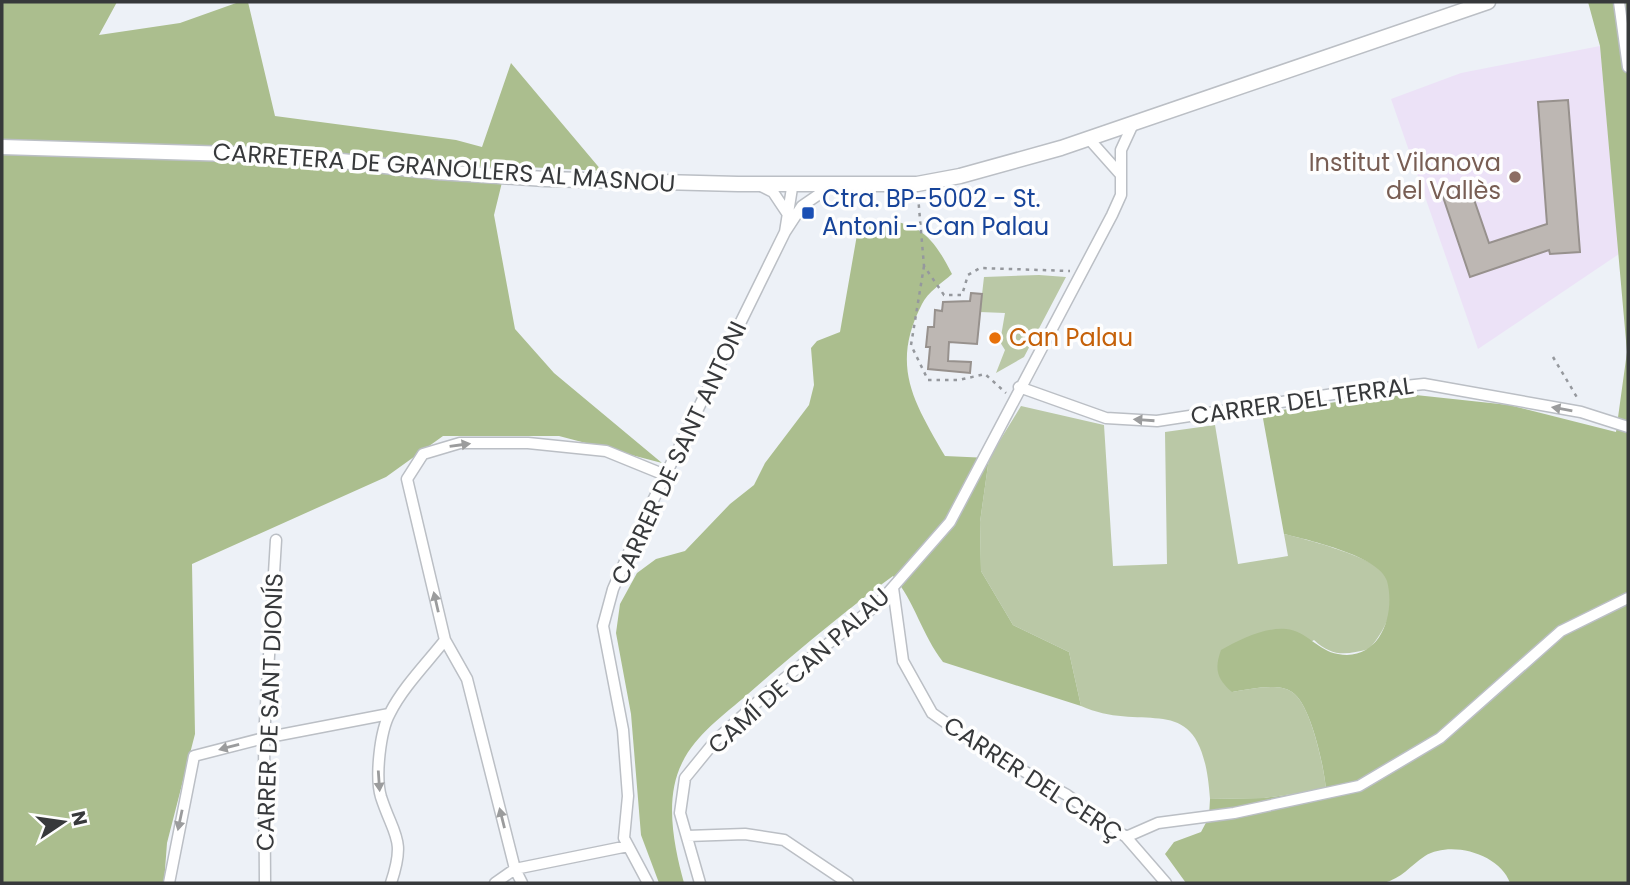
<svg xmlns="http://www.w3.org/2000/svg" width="1630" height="885" font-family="Poppins,sans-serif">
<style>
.education{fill:#ece2f7}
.green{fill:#bac8a6}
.forest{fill:#abbe8e}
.building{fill:#bdb7b3;stroke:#97918d;stroke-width:2}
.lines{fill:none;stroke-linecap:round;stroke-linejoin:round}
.minor-casing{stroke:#bbbfc5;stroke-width:13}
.secondary-casing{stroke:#bbbfc5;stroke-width:17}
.path{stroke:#95989d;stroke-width:2.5;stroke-dasharray:3.5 5;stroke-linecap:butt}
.minor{stroke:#fff;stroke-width:10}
.secondary{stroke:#fff;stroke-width:14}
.oneway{fill:#9b9c9d}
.education-dot{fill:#8d6e63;stroke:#fefefe;stroke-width:2.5}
.transit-dot{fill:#1a4fb4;stroke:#fefefe;stroke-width:2.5}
.food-dot{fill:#e8710a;stroke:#fefefe;stroke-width:2.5}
.labels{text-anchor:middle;stroke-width:7;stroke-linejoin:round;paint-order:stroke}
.education-label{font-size:24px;fill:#785e54;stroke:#fefefe;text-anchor:end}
.street-label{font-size:24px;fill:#37393b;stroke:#fefefe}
.transit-label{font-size:24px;fill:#164399;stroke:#fefefe;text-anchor:start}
.food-label{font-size:24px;fill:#c56008;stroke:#fefefe;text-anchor:start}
</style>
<rect width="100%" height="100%" fill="#edf1f7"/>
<path class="education" d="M1600,46L1619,254L1478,349L1391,99L1461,73Z"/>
<path class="green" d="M1039,275L1066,277L1024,357L996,373L1005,350L1000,342L1005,313L980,312L984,277Z
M1021,406L1104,425L1113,566L1167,564L1165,432L1215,425L1238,564L1288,556L1284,534C1305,539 1374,557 1385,574C1401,599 1386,630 1369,649C1346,655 1332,657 1314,640L1232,692C1248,690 1277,682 1292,692C1311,704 1324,768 1326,789L1264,798L1210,799C1202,682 1148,736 1081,706L1069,652L1013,625L981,571L980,522L989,458Z"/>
<path class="forest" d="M2,2H117L99,35L180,23L239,2H248L275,116L456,140L482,147L511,63L602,171L506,166L494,215L515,329L554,373L662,463L559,436H443L386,477L192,564L195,734L167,843L164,883H2Z
M1588,2H1628V883H1510C1500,854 1451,840 1425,856C1410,866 1402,878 1384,883H1186L1165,854L1174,842L1201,832L1209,817L1210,799L1264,798L1326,789C1324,767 1311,704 1292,692C1277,682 1248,690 1232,692C1217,679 1214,669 1221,650C1239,640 1265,627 1286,629C1307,631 1318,651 1338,654C1380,662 1396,614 1387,581C1380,556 1308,540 1284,534L1262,413L1397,393L1509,405L1616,432L1627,352L1600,46Z
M878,219C921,223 933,237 952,274C943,282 927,293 922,304C890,366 914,402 945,456L989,458L980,522L981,571L1013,625L1069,652L1081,706L943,662C922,635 915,602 893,576C842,613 795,653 748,694C724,715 696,734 682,763C664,799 674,846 684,883H659L641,835L631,714L616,633L620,604L637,573L656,559L685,551L730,504L754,485L765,463L809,405L814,385L811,348L817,341L840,332L858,229Z"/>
<path class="building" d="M1568,100L1580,252L1550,254L1549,250L1470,277L1441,191L1468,182L1489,243L1547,224L1538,102Z
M971,293L982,294L977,344L949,342L948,361L971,362L970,373L928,369L930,347H926L928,327H934L935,310L942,311L943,302L970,301Z"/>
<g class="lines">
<g class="minor-casing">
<path id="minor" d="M1619,2L1628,67
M1089,139L1121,175
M759,185L773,192L787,213
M785,232L792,188L796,184
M1019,387L1106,418L1157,421L1340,393L1424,384L1581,412L1628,427
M893,588L903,661L932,713L980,747L1067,795L1126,837L1166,883
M687,836L745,834L784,840L848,883
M1126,837L1158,823L1234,813L1359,786L1440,738L1561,631L1628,598
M169,883L194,756L264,738L389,714
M265,883L264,738L276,540
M391,883C406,838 394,837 381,797C375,777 380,731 390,713C403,687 427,663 445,640
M495,883L515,869L628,846
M522,883L515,869L467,679L445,640L407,479L423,454L460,443H528L606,451L665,475
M648,883L624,838L628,796L623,730L603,626L613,589L639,529L785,232L802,206L834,184
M700,883L680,813L685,778L716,740L775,686L879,603L950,522L1112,215L1121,195V150L1133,124"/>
</g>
<g class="secondary-casing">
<path id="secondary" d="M2,147L298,156L437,172L545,179L738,184H917L960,176L1061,148L1488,2"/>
</g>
<path class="path" d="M918,196L924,266L944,295H962L968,275L980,268L1070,271
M924,266L911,345L928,380H959L985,374L1006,393
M1627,270H1628
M1553,357L1578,399"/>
<use href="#minor" class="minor"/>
<use href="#secondary" class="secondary"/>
</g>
<defs><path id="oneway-solid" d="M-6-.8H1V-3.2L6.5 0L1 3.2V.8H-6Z" transform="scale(1.75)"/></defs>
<g class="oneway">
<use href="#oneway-solid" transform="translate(1562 409) rotate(-170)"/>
<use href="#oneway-solid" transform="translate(1144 420) rotate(-176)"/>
<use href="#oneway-solid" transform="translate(460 445) rotate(-8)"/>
<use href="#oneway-solid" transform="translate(436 602) rotate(-103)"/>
<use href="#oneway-solid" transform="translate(229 747) rotate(165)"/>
<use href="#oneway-solid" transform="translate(379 781) rotate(86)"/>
<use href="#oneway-solid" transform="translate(502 818) rotate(-104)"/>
<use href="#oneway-solid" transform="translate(180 820) rotate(102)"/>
</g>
<circle class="education-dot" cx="1515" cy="177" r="7"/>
<rect class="transit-dot" x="801" y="206" width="14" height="14" rx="3.5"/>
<circle class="food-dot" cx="995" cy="338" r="7"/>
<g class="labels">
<g class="education-label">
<text x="1501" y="171">Institut Vilanova<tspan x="1501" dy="28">del Vallès</tspan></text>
</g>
<g class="street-label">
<text transform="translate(444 168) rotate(4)" y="8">CARRETERA DE GRANOLLERS AL MASNOU</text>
<text transform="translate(1302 401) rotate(-8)" y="8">CARRER DEL TERRAL</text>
<text transform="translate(679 453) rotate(-65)" y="8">CARRER DE SANT ANTONI</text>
<text transform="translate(799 671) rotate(-42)" y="8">CAMÍ DE CAN PALAU</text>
<text transform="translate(270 712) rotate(-88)" y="8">CARRER DE SANT DIONÍS</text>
<text transform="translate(1033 779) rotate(33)" y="8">CARRER DEL CERÇ</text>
</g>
<g class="transit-label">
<text x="822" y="207">Ctra. BP-5002 - St.<tspan x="822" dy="28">Antoni - Can Palau</tspan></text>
</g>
<g class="food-label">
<text x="1009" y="346">Can Palau</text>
</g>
</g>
<rect width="1630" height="885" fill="none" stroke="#37393b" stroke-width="7"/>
<g transform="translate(63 822) rotate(77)" stroke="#fefefe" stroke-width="5" paint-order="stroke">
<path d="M0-5L12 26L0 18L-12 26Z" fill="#37393b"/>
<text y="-10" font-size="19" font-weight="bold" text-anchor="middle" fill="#37393b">N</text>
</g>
</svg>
